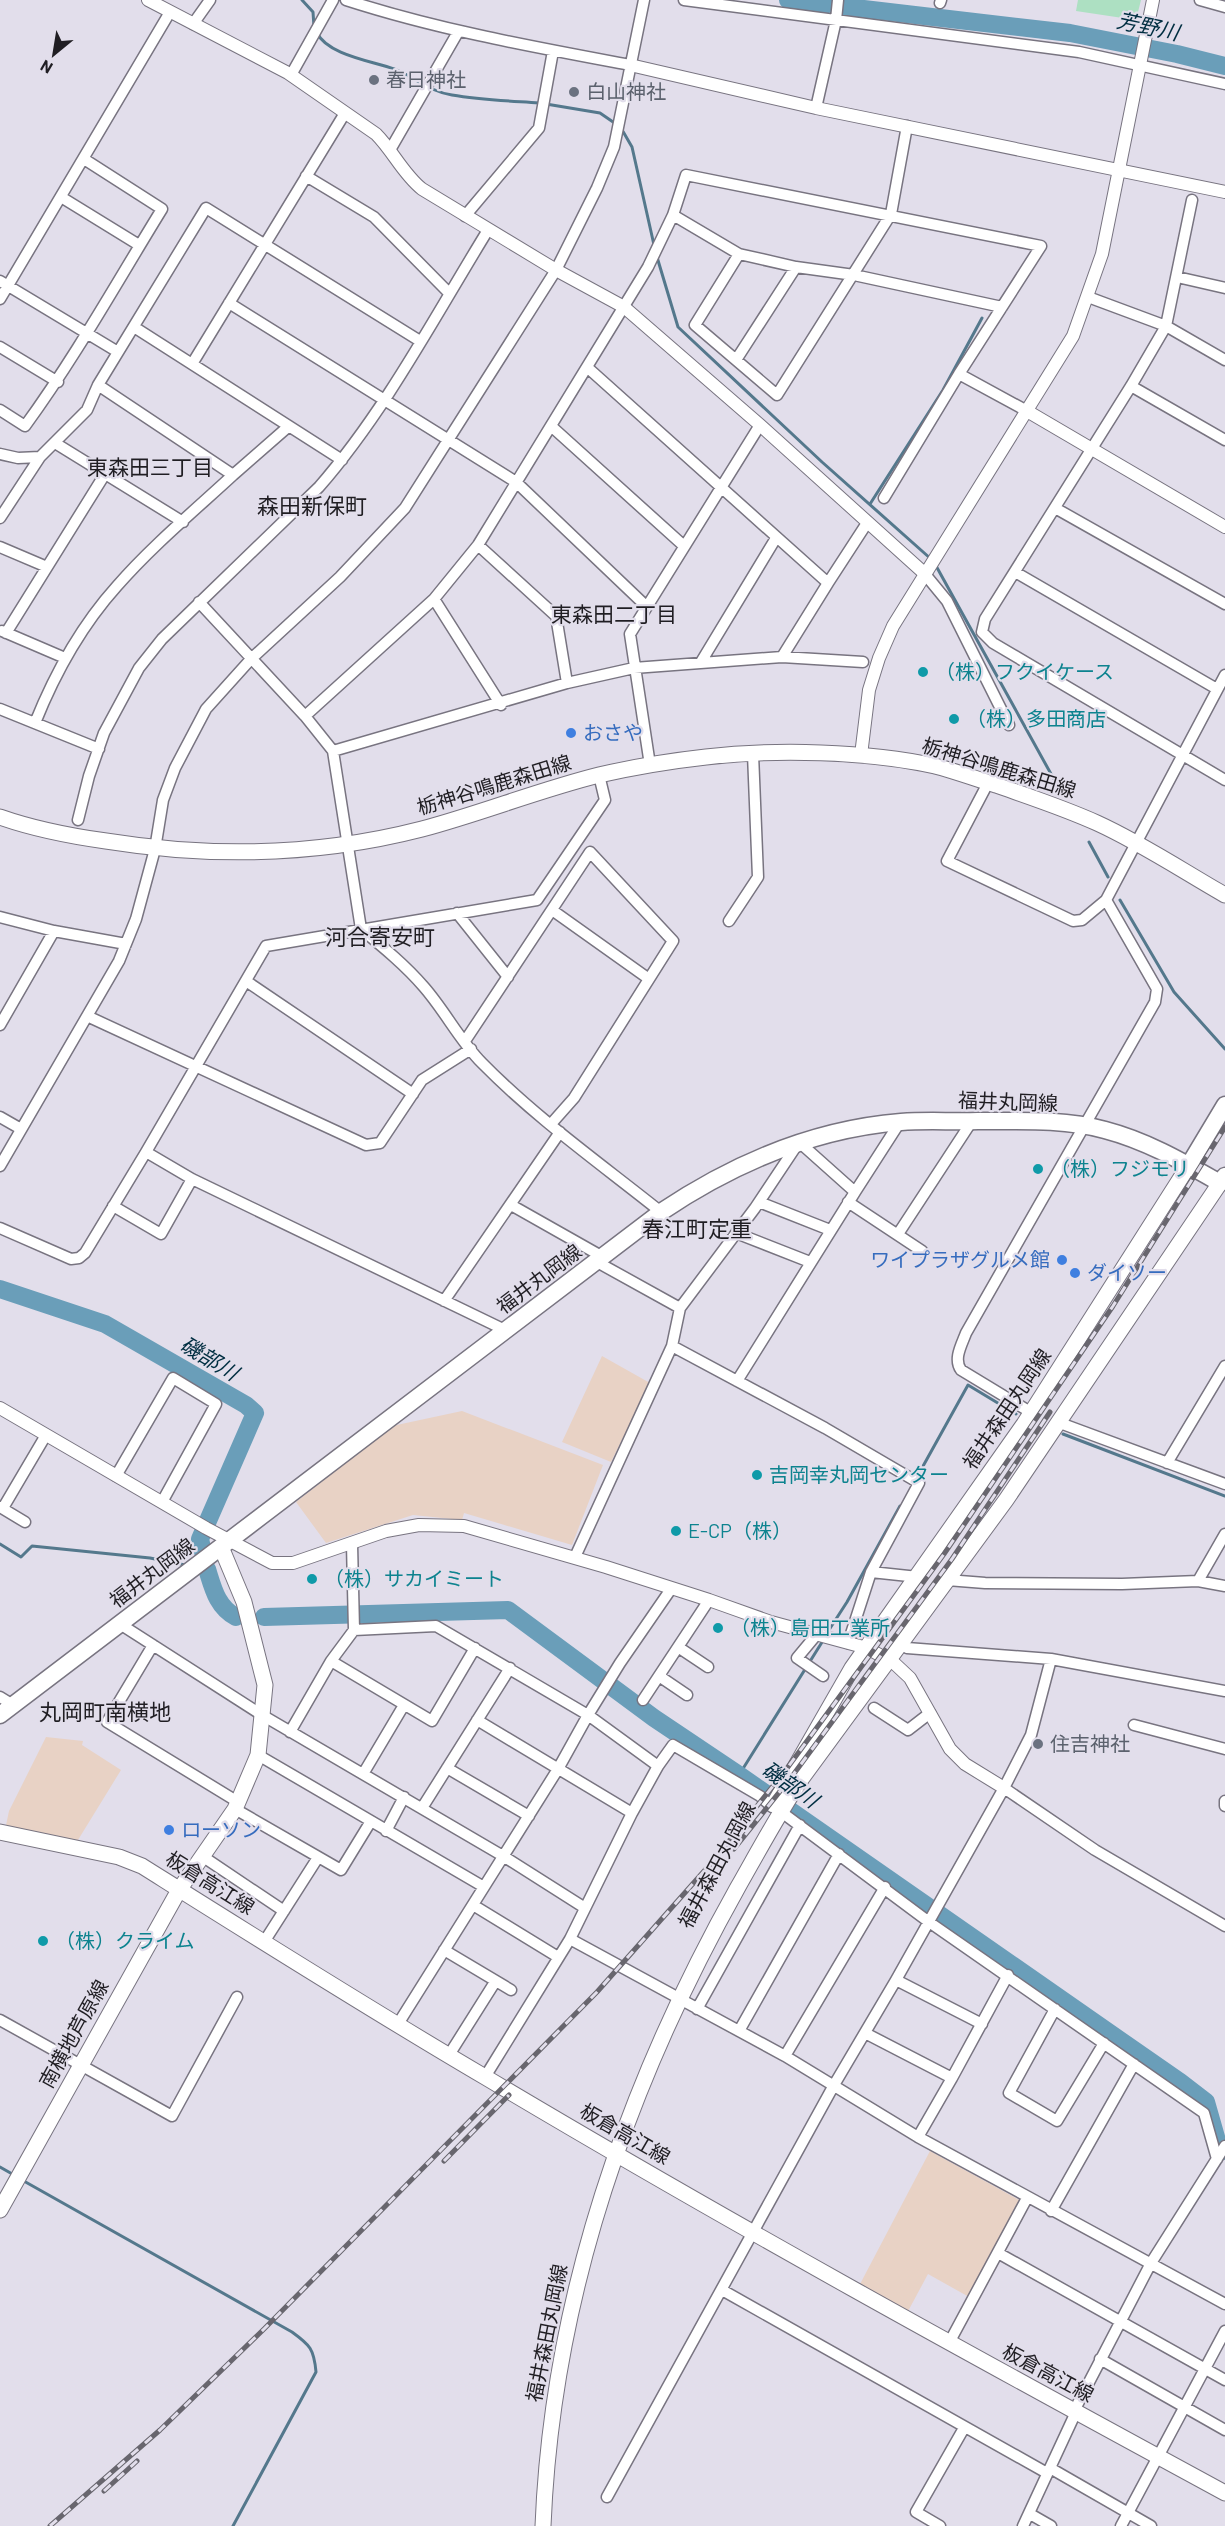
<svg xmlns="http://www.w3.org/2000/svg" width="1225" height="2526" font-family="Barlow,'Noto Sans JP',sans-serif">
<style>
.industrial{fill:#e8d2c5}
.green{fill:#ade0c2}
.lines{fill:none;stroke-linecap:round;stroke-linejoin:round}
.stream{stroke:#54788c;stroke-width:3}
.river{stroke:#6a9eb9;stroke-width:18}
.minor-casing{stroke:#787480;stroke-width:13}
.tertiary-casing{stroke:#787480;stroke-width:14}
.secondary-casing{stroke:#787480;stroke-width:17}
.primary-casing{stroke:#787480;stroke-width:19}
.minor{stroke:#fff;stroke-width:10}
.tertiary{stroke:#fff;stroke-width:12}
.secondary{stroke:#fff;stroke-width:15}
.primary{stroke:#fff;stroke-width:16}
.rail-casing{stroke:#68666e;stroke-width:5}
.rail{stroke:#e2deeb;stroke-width:3;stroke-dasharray:9;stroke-linecap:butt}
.worship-dot{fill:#6b7280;stroke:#e2deeb;stroke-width:2}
.culture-dot{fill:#0f9aa8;stroke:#e2deeb;stroke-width:2}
.shop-dot{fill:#3f7fe0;stroke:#e2deeb;stroke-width:2}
.labels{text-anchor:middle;stroke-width:4.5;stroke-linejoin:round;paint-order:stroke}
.worship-label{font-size:20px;fill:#5b616d;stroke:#e2deeb;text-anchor:start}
.culture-label{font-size:20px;fill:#0d838f;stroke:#e2deeb;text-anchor:start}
.shop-label{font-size:20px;fill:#366cbe;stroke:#e2deeb;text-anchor:start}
.street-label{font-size:20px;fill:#201e23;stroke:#e2deeb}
.water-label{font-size:21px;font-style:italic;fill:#002e41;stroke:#e2deeb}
.neighbourhood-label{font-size:21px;fill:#201e23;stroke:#e2deeb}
.quarter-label{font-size:22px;fill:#201e23;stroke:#e2deeb}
</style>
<rect width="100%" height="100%" fill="#e2deeb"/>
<path class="industrial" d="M602,1356L650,1383L611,1462L562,1442Z
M462,1411L603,1465L572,1545L464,1513L462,1520L413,1515L326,1543L296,1502L392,1426Z
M46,1737L83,1741L82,1745L121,1770L78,1840L5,1830L9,1811Z
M930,2151L1021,2201L969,2297L928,2274L906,2315L859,2286Z"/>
<path class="green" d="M1078,0H1141L1136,20L1076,11Z"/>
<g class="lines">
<path class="stream" d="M302,0L313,12L314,27
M317,33C328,55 372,61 394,69C415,77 430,92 452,95C481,100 511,101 539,103
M546,104L600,113L616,124
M621,128L632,147L654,245
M657,257L678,327L822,462L931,559
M870,504L943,390L982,318
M935,564L1056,783
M1089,842L1108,877
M1120,900L1174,992L1225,1049
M1063,1434L1225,1496
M917,1477L968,1385L1016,1414
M0,1544L21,1557L32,1546L150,1558L185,1565
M827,1633L847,1602L900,1506
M739,1775L824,1639
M0,2167L14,2175
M22,2180L292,2332C310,2345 314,2349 316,2372L233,2526"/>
<path class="river" d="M788,0L825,5
M847,7L1070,33L1177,54L1225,66
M0,1289L105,1324L246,1405L255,1413L200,1539L203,1552
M207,1569C213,1588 217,1607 236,1617
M264,1617L508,1610L654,1718L739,1775L1180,2082L1206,2102L1218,2144L1225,2151"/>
<g class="minor-casing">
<path id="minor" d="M346,0C439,30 534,47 630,65
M684,0L1079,52L1225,84
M1200,0L1225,7
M940,3L941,0
M193,24L210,0
M291,75L333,0
M816,108L836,20L838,0
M390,150L458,32
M306,176L374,217L449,293
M61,197L139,245
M1192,200L1166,326L1131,386L985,619L982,632L993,643L1225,780
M673,215L739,254L796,267L854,275L1002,307
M465,216L539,128L553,51
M739,254L695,325L777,395L891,214L907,126
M1177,277L1225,288
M0,281L118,352
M1088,297L1166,326L1225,360
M0,299L170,12
M229,303L516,482L647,607
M134,327L342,460
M0,347L58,382
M736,360L796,267
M192,364L345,113
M959,374L1027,411
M1131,386L1225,440
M0,410L25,426C76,356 117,282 162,209L84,159
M289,426L233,475L98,385L206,208L420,341
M551,426L684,546
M55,443L183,522
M0,454L18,458L40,457L87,410L98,385
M1055,508L1225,604
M0,518L40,457
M478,545L556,616L567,683
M0,547L47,567
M1015,572L1217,689
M924,573L947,601L1009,725
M828,583L867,523
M434,599L501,705
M199,602L305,716L333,751L361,929C383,947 405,965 424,987C445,1011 460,1041 482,1063C536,1118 601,1164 661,1212
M2,631L65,658
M6,633L105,474
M782,657L863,662
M701,662L776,538
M0,709L99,749
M305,716L434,599L478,545L648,267L673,215L686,175L1041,246L959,374L884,498
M35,723C55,673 81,626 117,586C152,546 194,511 233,475
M333,751L567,683L634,668L782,657L828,583L588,368
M650,765L630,634L760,425
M988,783L947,861L1073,921L1082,920L1106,900L1225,675
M78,820L89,776L104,733L139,668L162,639L319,487C386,410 435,316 488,230
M552,910L649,979
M457,913L508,977
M0,917L54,931L126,944
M729,921L758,877L753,754
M246,981L413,1094
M87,1016L366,1145L380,1143L422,1080L471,1049
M0,1025L54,931
M465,1041L590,852L673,941L574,1098L551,1124
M0,1117L21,1129
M146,1152L192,1179L505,1330
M0,1166L119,961L136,919L155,849L163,800L175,768L206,709L251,659L340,577L405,508L556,270L597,188L614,147L644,0
M855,1192L900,1122
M759,1202L830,1230
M848,1202L922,1251
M511,1205L603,1257
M113,1206L161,1234L192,1179
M0,1228L71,1259L79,1258L85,1253L146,1152L266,946L537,900L605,800L599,775
M736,1233L810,1262
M898,1234L972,1121
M444,1301L560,1132
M680,1308L755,1208L799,1142L855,1192L737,1381
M672,1346L825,1428L919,1483L871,1572L848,1643
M1032,1413L961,1370C953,1359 962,1344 966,1333L1155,1002L1157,989L1106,900
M1060,1423L1225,1484
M1167,1463L1225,1366
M116,1476L173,1378L216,1404L162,1502
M0,1507L25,1522
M3,1508L46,1435
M575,1557L672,1346L680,1308L597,1262
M871,1572L918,1577
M947,1580L985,1583L1122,1584L1198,1581L1225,1586
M1198,1581L1225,1534
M120,1624L262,1715L503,1856L585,1908
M354,1630L436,1626L588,1715L658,1766
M817,1634L797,1658L823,1676
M900,1643L907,1648L1051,1659L1225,1691
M153,1645L107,1722L238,1802
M678,1647L708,1667
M331,1661L432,1721L475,1648
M659,1676L687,1695
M0,1697L13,1705
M643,1700L709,1600
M874,1708L908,1730L930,1713
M477,1720L632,1813
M1134,1725L1225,1749
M290,1732L331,1661L354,1630L352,1544
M258,1755L484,1887
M447,1768L529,1816
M363,1774L404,1705
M1004,1788L1095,1850L1225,1926
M1225,1801V1806
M422,1808L510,1668
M235,1809L341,1870L371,1821
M780,1811L929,1922L1204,2113L1217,2159
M386,1831L404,1797
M202,1856L284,1911
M473,1905L558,1957
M570,1939L673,1995
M264,1942L317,1859
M444,1950L511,1990
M896,1980L982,2024
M680,1999L785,2056L918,2137L1225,2304
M697,2009L800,1825
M1055,2009L1009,2093L1057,2121L1104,2043
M0,2020L172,2116L237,1997
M398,2024L558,1769L588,1715L620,1663L671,1589
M739,2031L839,1854
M865,2033L952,2078
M449,2055L495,1982
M785,2056L885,1887
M485,2077L570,1939L632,1813L658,1766L673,1745L760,1796L772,1807
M918,2137L952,2078L1008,1975
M1051,2211L1134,2064
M998,2253L1225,2380
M722,2290L1047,2473
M949,2343L1027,2198
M1100,2359L1225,2430
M1074,2411L1151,2263L1225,2146
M1050,2468L1151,2526
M607,2497L834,2085L896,1980L1004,1788L1031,1735L1051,1659
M1030,2514L1051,2526
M940,2526L916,2512L964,2428
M1023,2526L1076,2412
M1121,2526L1225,2331"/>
</g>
<g class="tertiary-casing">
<path id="tertiary" d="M148,0L288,73L376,134C393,151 403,174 422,189L556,270L624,307L760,425L924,573
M630,65L816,108L1225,192
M1027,411L1225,527
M861,755L869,690L879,658L893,626L1073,336L1102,254L1153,0
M0,1408L206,1528L272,1563H293L386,1531L419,1525L464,1526L606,1567L709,1600L771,1622L867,1648L894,1663L910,1678L950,1749L965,1764L1004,1788"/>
</g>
<g class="secondary-casing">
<path id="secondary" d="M0,817C34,829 70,836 106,841C212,858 317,856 422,829C482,813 539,790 599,775C634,767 670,761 706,757C774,749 868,751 935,766C955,771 976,779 996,785C1030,797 1064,808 1097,823C1141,843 1183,871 1225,895
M774,1804L852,1668L1024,1424L1189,1165
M0,1832L119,1857L142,1866C255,1937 369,2009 485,2077C728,2222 976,2358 1225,2493
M0,2210L179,1890L235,1809L258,1755L265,1685L244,1602L221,1547
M543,2526C552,2300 628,2083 738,1887C759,1850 779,1813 802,1778L1006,1500L1220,1183"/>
</g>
<g class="primary-casing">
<path id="primary" d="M1189,1165L1225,1105
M0,1715L661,1212C734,1163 813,1129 901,1122C927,1120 953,1122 978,1121C1020,1121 1065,1119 1105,1130C1147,1141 1183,1162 1220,1183L1225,1176"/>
</g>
<use href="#minor" class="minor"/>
<use href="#tertiary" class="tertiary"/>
<use href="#secondary" class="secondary"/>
<use href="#primary" class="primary"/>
<g class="rail-casing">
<path id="rail" d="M734,1849L793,1775L952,1559L1050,1412
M444,2161L509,2095
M104,2491L137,2461
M50,2526L160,2430L264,2329L597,1992L713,1861L785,1771L944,1554L1113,1306L1225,1127"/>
</g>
<use href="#rail" class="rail"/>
</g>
<g class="worship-dot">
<circle cx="374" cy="80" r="6"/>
<circle cx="574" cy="92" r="6"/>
<circle cx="1038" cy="1744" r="6"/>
</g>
<g class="culture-dot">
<circle cx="923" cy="672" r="6"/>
<circle cx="954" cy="719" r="6"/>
<circle cx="1038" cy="1169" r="6"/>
<circle cx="757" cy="1475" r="6"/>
<circle cx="676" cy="1531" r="6"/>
<circle cx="312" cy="1579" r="6"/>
<circle cx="718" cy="1628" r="6"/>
<circle cx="43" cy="1941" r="6"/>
</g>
<g class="shop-dot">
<circle cx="571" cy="733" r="6"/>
<circle cx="1062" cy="1260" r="6"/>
<circle cx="1075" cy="1273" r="6"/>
<circle cx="169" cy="1830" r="6"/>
</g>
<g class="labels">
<g class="worship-label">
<text x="386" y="87">春日神社</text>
<text x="586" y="99">白山神社</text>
<text x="1050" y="1751">住吉神社</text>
</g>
<g class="culture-label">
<text x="935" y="679">（株）フクイケース</text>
<text x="966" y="726">（株）多田商店</text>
<text x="1050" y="1176">（株）フジモリ</text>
<text x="769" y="1482">吉岡幸丸岡センター</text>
<text x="688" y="1538">E-CP（株）</text>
<text x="324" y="1586">（株）サカイミート</text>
<text x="730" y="1635">（株）島田工業所</text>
<text x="55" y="1948">（株）クライム</text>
</g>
<g class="shop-label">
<text x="583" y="740">おさや</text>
<text x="1050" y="1267" text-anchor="end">ワイプラザグルメ館</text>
<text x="1087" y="1280">ダイソー</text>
<text x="181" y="1837">ローソン</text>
</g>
<g class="street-label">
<text transform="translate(999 768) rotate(17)" y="7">栃神谷鳴鹿森田線</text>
<text transform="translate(494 785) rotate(-17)" y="7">栃神谷鳴鹿森田線</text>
<text transform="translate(1008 1102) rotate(2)" y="7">福井丸岡線</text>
<text transform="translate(539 1279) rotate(-37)" y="7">福井丸岡線</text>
<text transform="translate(1007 1409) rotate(-56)" y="7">福井森田丸岡線</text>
<text transform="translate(152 1573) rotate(-37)" y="7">福井丸岡線</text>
<text transform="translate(717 1865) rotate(-62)" y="7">福井森田丸岡線</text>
<text transform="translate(210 1883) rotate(32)" y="7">板倉高江線</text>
<text transform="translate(74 2034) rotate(-61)" y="7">南横地芦原線</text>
<text transform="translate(625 2134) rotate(30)" y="7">板倉高江線</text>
<text transform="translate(547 2333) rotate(-79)" y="7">福井森田丸岡線</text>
<text transform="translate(1048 2373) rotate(28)" y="7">板倉高江線</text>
</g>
<g class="water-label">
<text transform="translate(1148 27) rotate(12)" y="7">芳野川</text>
<text transform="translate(209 1359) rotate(31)" y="7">磯部川</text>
<text transform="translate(790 1785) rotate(35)" y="7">磯部川</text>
</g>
<g class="neighbourhood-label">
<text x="150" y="475">東森田三丁目</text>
<text x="614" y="622">東森田二丁目</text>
</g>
<g class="quarter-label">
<text x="312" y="514">森田新保町</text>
<text x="380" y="945">河合寄安町</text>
<text x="697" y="1237">春江町定重</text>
<text x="105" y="1720">丸岡町南横地</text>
</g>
</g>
<g transform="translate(54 54) rotate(210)" stroke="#e2deeb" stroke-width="4.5" paint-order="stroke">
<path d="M0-4.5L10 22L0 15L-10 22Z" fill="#201e23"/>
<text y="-9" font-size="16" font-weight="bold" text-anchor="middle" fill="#201e23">N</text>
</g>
</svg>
